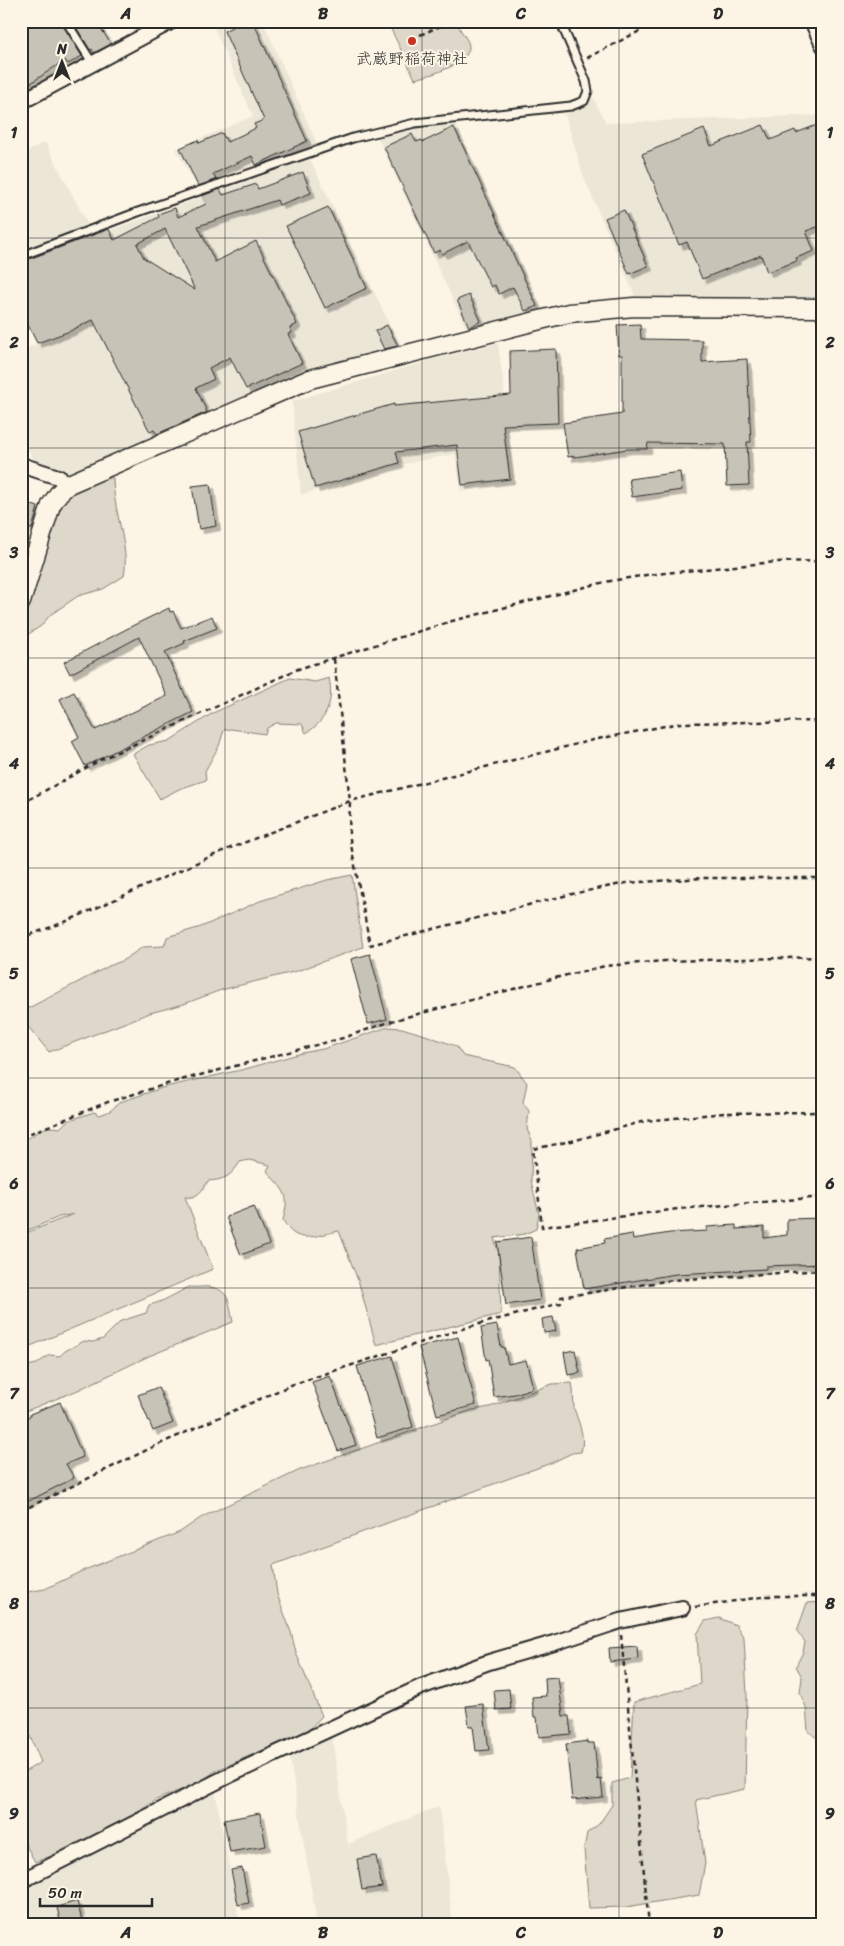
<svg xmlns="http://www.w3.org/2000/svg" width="844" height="1946" font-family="Sriracha,'Klee One',sans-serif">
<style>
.built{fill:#ece6d7}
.green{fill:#ded8ca;stroke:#84827a}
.building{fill:#c8c3b7;stroke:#2b2b2b;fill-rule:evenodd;filter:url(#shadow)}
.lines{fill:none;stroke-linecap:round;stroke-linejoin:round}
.service-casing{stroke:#2b2b2b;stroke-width:11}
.minor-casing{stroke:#2b2b2b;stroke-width:18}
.tertiary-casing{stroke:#2b2b2b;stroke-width:21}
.path{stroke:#2b2b2b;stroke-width:2.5;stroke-dasharray:5 4;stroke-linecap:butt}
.service{stroke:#fcf5e5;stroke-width:7}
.minor{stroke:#fcf5e5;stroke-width:14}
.tertiary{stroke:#fcf5e5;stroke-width:18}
.grid{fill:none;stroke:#2b2b2b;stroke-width:1;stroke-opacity:0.55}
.poi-dot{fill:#c8321e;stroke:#fcf5e5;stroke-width:2}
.labels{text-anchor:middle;stroke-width:4;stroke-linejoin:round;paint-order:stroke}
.poi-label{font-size:16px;fill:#2b2b2b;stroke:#fcf5e5}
.neatline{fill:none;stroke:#2b2b2b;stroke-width:2}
.grid-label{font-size:16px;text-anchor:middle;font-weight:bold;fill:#2b2b2b}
</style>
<defs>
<filter id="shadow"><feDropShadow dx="4.5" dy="4.5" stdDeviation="0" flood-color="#0004"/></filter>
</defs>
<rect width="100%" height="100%" fill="#fcf5e5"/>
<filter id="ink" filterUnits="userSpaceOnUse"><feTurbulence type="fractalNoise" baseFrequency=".02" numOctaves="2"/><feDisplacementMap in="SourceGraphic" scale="10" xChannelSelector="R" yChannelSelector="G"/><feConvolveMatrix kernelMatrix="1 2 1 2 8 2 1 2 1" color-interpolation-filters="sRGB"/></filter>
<g filter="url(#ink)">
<path class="built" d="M211,21H263L318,146L197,187L176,149L253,116Z
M593,97L606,123L823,115V298L635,296L584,178L564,111L581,107Z
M456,125L542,308L467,330L377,136L414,127Z
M45,142L88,225L21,252V155Z
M310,159L401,348L254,392L149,442L70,473L35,462L21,436V350L37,344L21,313V262Z
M498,343L515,478L461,491L455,454L404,464L301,495L292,401L445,356Z
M331,1731L348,1844L439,1806L453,1925H317L289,1753Z
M215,1790L240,1925H21V1890Z"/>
<path class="green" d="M387,21H458C458,31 468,37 469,46C471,64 428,76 415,79Z
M102,477L113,478C113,510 130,548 124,576L103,589L78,596L50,615L41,626L27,635L22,625L58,504L68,493Z
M290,678L315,682L329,678C334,701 327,721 306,733L302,724L276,723L267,728L265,734L231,729L224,730L219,746L205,771L206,780L179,789L160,799L133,754L149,745L169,741L213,713Z
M352,875L363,947L297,971L221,990L184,1004L150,1013L49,1052L21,1018V1012L109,966L122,961L143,947L164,946L167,937L201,927L260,901L327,880Z
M388,1027L402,1028L428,1036L456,1046L463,1056L515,1067L527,1083L523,1103L529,1111L527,1129L532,1141L531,1181L539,1214L536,1229L525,1234L494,1238L499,1254L501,1314L376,1345L359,1283L339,1231C316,1235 296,1247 283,1220C291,1192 283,1191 267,1171L270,1165L249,1160L240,1162C231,1176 225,1180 208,1181C202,1191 197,1199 185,1197L213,1269L21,1350V1235L74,1214L59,1217L21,1233V1140C39,1136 38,1124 60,1128L67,1121L94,1112L100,1115L110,1111L120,1102L165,1087L245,1069L302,1053L323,1049Z
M189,1287C197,1288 204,1286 210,1287C231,1290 229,1305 233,1322L149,1356L78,1390L21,1413V1367L37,1364L49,1355L60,1356L65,1351L84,1341L93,1342L103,1339L121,1321L146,1313L149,1305C164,1302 176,1293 189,1287Z
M572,1383C574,1391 573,1400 574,1408C578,1422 586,1436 581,1452L572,1453L551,1463L273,1565L277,1594L291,1632L296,1653L322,1716L309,1730L215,1771L201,1782L158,1799L132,1816L70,1849L35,1862L21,1836V1774L41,1762L21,1715V1593L45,1589L82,1571L180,1532L202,1517L300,1470L472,1410L490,1407L552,1384Z
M823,1602V1743L808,1731L806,1707L800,1693L802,1677L796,1666L803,1652L805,1642L797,1631L807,1603Z
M719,1618L736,1625L744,1638L747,1695L745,1789L696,1800L705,1863L699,1895L626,1907L589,1908L584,1849L587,1833L599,1824L612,1805V1783L630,1778L634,1702L700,1684L697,1634L705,1621Z"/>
<path class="building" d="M21,21H61L82,56L68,64L65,60L28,85L21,76Z
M72,21H96L111,44L94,53L92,49L90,50Z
M244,21H253L307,141L256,165L252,156L213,174L216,180L198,186L180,148L198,140L199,143L222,133L227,142L256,128L254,124L264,120L224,31Z
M763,125L770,140L795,130L796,133L817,125L823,139V225L806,231L814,251L796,258L797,261L767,272L761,255L702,279L687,242L679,245L642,154L704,129L711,146Z
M454,127L537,306L525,311L513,287L499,294L495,285L491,287L468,241L442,254L440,250L434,253L384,147L412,134L416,142L422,140L423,142Z
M303,172L311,193L279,205L277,200L198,226L215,262L256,241L297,324L290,328L292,333L288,334L302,363L246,389L230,357L209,368L214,379L196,388L207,412L157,434L154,430L150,432L93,320L70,331L37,343L21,311V262L109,229L114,240L159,217L158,214L175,208L178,217L206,204L202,196L220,189L223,195L256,184L258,189ZM165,229L195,290L144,258L137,244Z
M328,207L367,288L325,308L286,226Z
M624,210L648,266L629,274L605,218Z
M469,295L481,321L469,327L457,300Z
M640,324L641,339L702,340V362L747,359L751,442H747L749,485L727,486L725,444L648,443L647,449H628L575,457V456L568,457L563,423L622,414V355H619L617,325Z
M387,325L398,346L384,349L375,331Z
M556,349L558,423L503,425L510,479L462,485L457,445L396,452L399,463L315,488L298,432L394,404V406L511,395L510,351Z
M680,472L682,490L632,497L629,479Z
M210,484L216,526L199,529L192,486Z
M21,501L38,507L32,529L21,525Z
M169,608L170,612L173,611L181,628L212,616L217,628L184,641L185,643L165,652L193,712L85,766L72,741L79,737L60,699L74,692L95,730L167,696L139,637L70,674L64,662L134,625Z
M370,954L387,1019L368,1024L351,959Z
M254,1206L269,1244L241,1255L226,1217Z
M823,1218V1264L766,1266V1269L676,1274L584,1289L577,1248L605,1243L604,1239L632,1234L633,1239L670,1233L707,1231V1227L736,1225V1229L764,1227V1238L787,1235V1219Z
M531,1237L540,1300L506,1305L497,1242Z
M553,1317L556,1331L544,1333L542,1319Z
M497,1325L501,1347H504L508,1364L526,1360L533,1388L515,1394L494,1397L488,1359L486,1360L481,1328Z
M458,1337L476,1405L437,1415L419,1347Z
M575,1350L580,1373L568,1375L564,1352Z
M392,1356L413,1427L377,1438L357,1366Z
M330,1376L356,1445L338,1451L312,1382Z
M158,1387L173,1423L153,1431L138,1395Z
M60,1402L83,1457L66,1464L74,1478L21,1505V1420L30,1416V1414Z
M637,1646L638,1659L610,1662L609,1648Z
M558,1677L563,1716H569L571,1734L539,1737L537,1717H534L532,1697L546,1696L545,1678Z
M509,1689L511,1709L496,1710L494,1690Z
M483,1704L489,1750L476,1751L473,1726H469L466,1706Z
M588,1741V1743H594L598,1780L601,1779L603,1797L572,1800L566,1744Z
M260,1813L266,1846L230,1852L224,1820Z
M376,1856L382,1887L362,1890L357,1859Z
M242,1868L249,1903L238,1905L231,1870Z
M77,1901L83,1925H61L57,1907Z"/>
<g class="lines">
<g class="service-casing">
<path id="service" d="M66,21L93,64
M21,256L138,212L353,138L415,123L571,106L584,101L588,91L586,81L560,21"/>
</g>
<g class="minor-casing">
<path id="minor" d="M812,21L823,45
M21,102L172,21
M21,465L58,477L69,484
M21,1881L232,1774L421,1687L489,1662L554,1643L620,1621L682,1608"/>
</g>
<g class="tertiary-casing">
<path id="tertiary" d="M21,602L51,505L59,493L69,484L310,379L536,321L569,313L634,307L823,308"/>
</g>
<path class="path" d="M420,35L452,21
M587,58L659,21
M334,659L350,801L349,834L370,945L572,894L626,883L704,878H823
M21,804L100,760L298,669L452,621L605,582L646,575L775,562L823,561
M21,938L65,922L223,851L350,801L593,740L680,723L823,721
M823,1112L724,1113L645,1121L576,1140L533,1149L542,1227L678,1209L823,1197
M21,1137L108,1102L177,1081L343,1038L395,1020L563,976L605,966L664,961L823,957
M21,1511L153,1447L291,1385L468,1327L561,1303V1297L673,1280L823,1270
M695,1607L768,1596H823
M621,1635L649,1925"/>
<use href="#service" class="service"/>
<use href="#minor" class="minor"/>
<use href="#tertiary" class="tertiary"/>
</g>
</g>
<path class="grid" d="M225,21V1925M422,21V1925M619,21V1925M21,238H823M21,448H823M21,658H823M21,868H823M21,1078H823M21,1288H823M21,1498H823M21,1708H823"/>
<circle class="poi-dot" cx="412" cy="41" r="5"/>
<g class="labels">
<g class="poi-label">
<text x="412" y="64">武蔵野稲荷神社</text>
</g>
</g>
<rect width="844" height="1946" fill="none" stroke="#fcf5e5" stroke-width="55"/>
<g transform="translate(62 62)" stroke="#fcf5e5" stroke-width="4" paint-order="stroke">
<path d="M0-4L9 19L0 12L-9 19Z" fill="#2b2b2b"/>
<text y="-8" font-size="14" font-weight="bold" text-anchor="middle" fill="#2b2b2b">N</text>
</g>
<path d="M40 1898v8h112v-8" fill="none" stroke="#2b2b2b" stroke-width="2.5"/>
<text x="48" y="1898" font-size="15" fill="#2b2b2b" stroke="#fcf5e5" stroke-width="4" paint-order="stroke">50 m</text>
<rect x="28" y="28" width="788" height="1890" class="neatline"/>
<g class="grid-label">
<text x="126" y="19">A</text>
<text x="323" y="19">B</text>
<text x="521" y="19">C</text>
<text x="718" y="19">D</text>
<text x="14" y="138">1</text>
<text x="830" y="138">1</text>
<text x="14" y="348">2</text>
<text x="830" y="348">2</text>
<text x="14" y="558">3</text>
<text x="830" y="558">3</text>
<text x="14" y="769">4</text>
<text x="830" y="769">4</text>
<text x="14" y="979">5</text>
<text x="830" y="979">5</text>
<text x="14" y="1189">6</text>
<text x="830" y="1189">6</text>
<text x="14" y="1399">7</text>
<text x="830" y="1399">7</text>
<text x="14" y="1609">8</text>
<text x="830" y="1609">8</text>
<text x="14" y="1819">9</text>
<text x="830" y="1819">9</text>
<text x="126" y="1938">A</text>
<text x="323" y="1938">B</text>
<text x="521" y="1938">C</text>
<text x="718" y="1938">D</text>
</g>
</svg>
